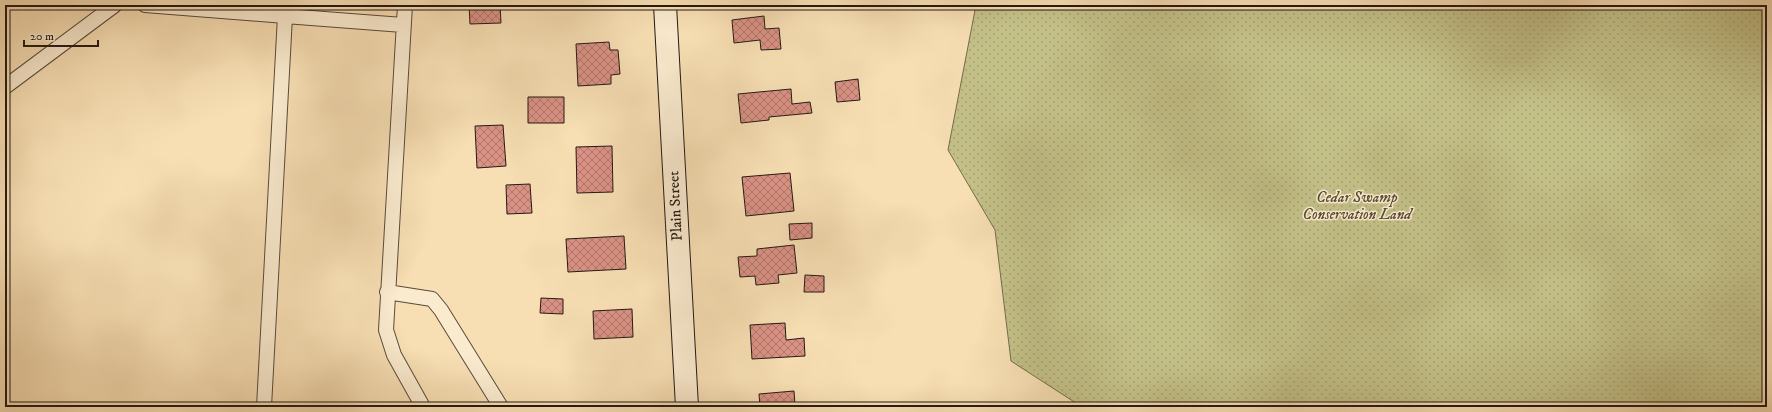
<svg xmlns="http://www.w3.org/2000/svg" width="1772" height="412" font-family="'IM FELL DW Pica',serif">
<style>
.grass{fill:url(#grass-dots);stroke:#746c4e}
.building{fill:url(#building-cross-hatch);stroke:#241913}
.lines{fill:none;stroke-linecap:round;stroke-linejoin:round}
.service-casing{stroke:#594a3b;stroke-width:16}
.secondary-casing{stroke:#241913;stroke-width:24}
.service{stroke:#faeace;stroke-width:14}
.secondary{stroke:#faeace;stroke-width:22}
.labels{text-anchor:middle;stroke-width:3;stroke-linejoin:round;paint-order:stroke}
.park-label{font-size:15px;font-style:italic;fill:#544b36;stroke:#faeace}
.street-label{font-size:15px;fill:#241913;stroke:#faeace}
</style>
<defs>
<pattern id="grass-dots" width="8" height="8" patternUnits="userSpaceOnUse"><rect width="8" height="8" fill="#c3c088"/><path d="M2 2h.1M6 6h.1" fill="none" stroke="#a7a474" stroke-width="1.8" stroke-linecap="round"/></pattern>
<pattern id="building-cross-hatch" width="8" height="8" patternUnits="userSpaceOnUse"><rect width="8" height="8" fill="#da9285"/><path d="M0 0l8 8M0 8l8-8" fill="none" stroke="#b1766c"/></pattern>
</defs>
<rect width="100%" height="100%" fill="#f7deb3"/>
<filter id="stains"><feTurbulence type="fractalNoise" baseFrequency=".005" numOctaves="4"/><feColorMatrix values="0 0 0 0 .2 0 0 0 0 .09 0 0 0 0 .02 0 0 0 .5 -.17"/></filter>
<radialGradient id="worn" r=".72"><stop offset=".6" stop-color="#630" stop-opacity="0"/><stop offset="1" stop-color="#630" stop-opacity=".3"/></radialGradient>
<path class="grass" d="M976,5H1767V407H1082L1011,361L995,230L948,150Z"/>
<path class="building" d="M469,5H500L501,23L470,24Z
M764,16L765,29L779,28L781,49L761,50L760,40L734,43L732,20Z
M609,42L610,50H618L620,74L611,75V84L578,86L576,44Z
M858,79L860,100L837,102L835,82Z
M791,89L792,104L810,102L812,113L769,117V120L741,123L738,94Z
M528,97H564V123H528Z
M503,125L506,166L477,168L475,126Z
M612,146L613,192L577,193L576,147Z
M790,173L794,211L746,216L742,177Z
M530,184L532,213L507,214L506,185Z
M812,223V238L790,240L789,224Z
M624,236L626,269L568,272L566,239Z
M794,245L797,273L778,275L779,283L756,285L755,276L740,277L738,257L757,256V249Z
M805,275L824,276V292H804Z
M541,298L563,299V314L540,313Z
M632,309L633,337L594,339L593,311Z
M785,323L786,340L804,338L805,356L752,359L750,325Z
M794,391L795,405L808,404V407H760L759,394Z"/>
<g class="lines">
<g class="service-casing">
<path id="service" d="M145,5L285,16L264,407
M405,5L386,330L394,355L423,407
M285,16L403,25
M5,87L115,5
M387,292L432,299L441,310L501,407"/>
</g>
<g class="secondary-casing">
<path id="secondary" d="M665,5L687,407"/>
</g>
<use href="#service" class="service"/>
<use href="#secondary" class="secondary"/>
</g>
<g class="labels">
<g class="park-label">
<text x="1357" y="202">Cedar Swamp<tspan x="1357" dy="17">Conservation Land</tspan></text>
</g>
<g class="street-label">
<text transform="translate(675 206) rotate(-93)" y="5">Plain Street</text>
</g>
</g>
<rect width="1772" height="412" fill="none" stroke="#f7deb3" stroke-width="20"/>
<rect x="6" y="6" width="1760" height="400" fill="none" stroke="#241913" stroke-width="2"/>
<rect x="10" y="10" width="1752" height="392" fill="none" stroke="#241913"/>
<path d="M24 40v6h74v-6" fill="none" stroke="#241913" stroke-width="2"/>
<text x="30" y="40" font-size="12" fill="#241913" stroke="#faeace" stroke-width="3" paint-order="stroke">20 m</text>
<rect width="100%" height="100%" filter="url(#stains)"/>
<rect width="100%" height="100%" fill="url(#worn)"/>
</svg>
